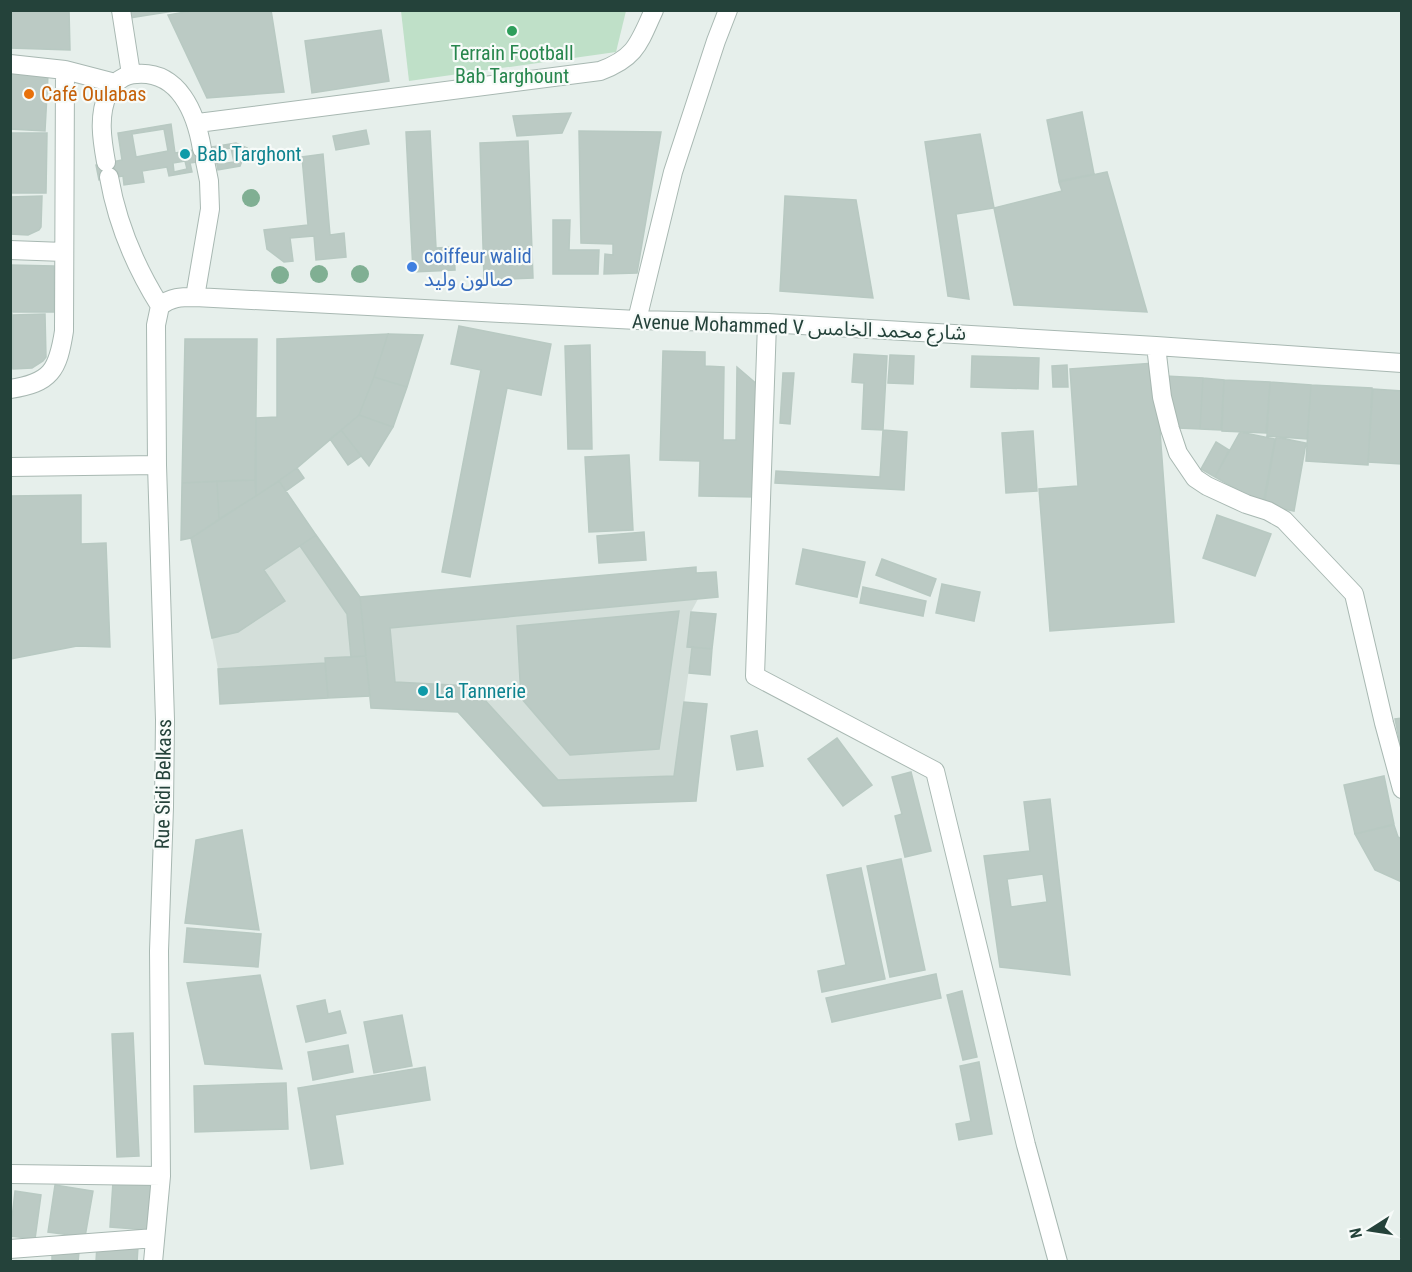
<svg xmlns="http://www.w3.org/2000/svg" width="1412" height="1272" font-family="'Roboto Condensed','Noto Sans Arabic',sans-serif">
<style>
.built{fill:#d4dfda}
.green{fill:#bfe0c8}
.building{fill:#bbcac4;stroke:#b8c9c2;stroke-width:1.5;fill-rule:evenodd}
.lines{fill:none;stroke-linecap:round;stroke-linejoin:round}
.minor-casing{stroke:#a8b8b2;stroke-width:20}
.minor{stroke:#fff;stroke-width:18}
.tree{fill:#80af93}
.leisure-dot{fill:#2e9e5b;stroke:#f7fbf9;stroke-width:2}
.food-dot{fill:#e8710a;stroke:#f7fbf9;stroke-width:2}
.culture-dot{fill:#0f9aa8;stroke:#f7fbf9;stroke-width:2}
.shop-dot{fill:#3f7fe0;stroke:#f7fbf9;stroke-width:2}
.labels{text-anchor:middle;stroke-width:4.5;stroke-linejoin:round;paint-order:stroke}
.leisure-label{font-size:20px;fill:#27864d;stroke:#f7fbf9}
.food-label{font-size:20px;fill:#c56008;stroke:#f7fbf9;text-anchor:start}
.culture-label{font-size:20px;fill:#0d838f;stroke:#f7fbf9;text-anchor:start}
.shop-label{font-size:20px;fill:#366cbe;stroke:#f7fbf9;text-anchor:start}
.street-label{font-size:20px;fill:#24423a;stroke:#f7fbf9}
</style>
<rect width="100%" height="100%" fill="#e6efeb"/>
<path class="built" d="M300,546L347,614L351,657L325,658V663L218,669L212,638L238,632L284,601L265,570Z
M698,599L691,612L687,646L692,647L674,776L558,780L472,686L395,682L390,628Z"/>
<path class="green" d="M401,11V10L626,11L616,52L409,81Z"/>
<path class="building" d="M10,10H69L70,50L10,48Z
M128,10H180L130,18Z
M196,10H271L284,92L207,98L168,15Z
M381,30L389,81L312,93L305,41Z
M10,73L48,75L45,131L10,129Z
M1082,112L1094,174L1059,181L1047,120Z
M571,113L562,133L517,136L513,116Z
M171,124L175,153L236,143L247,148L240,166L218,170L216,159L190,163L192,172L169,176L167,167L142,171L144,182L124,185L123,176L99,180L96,165L122,160L118,133ZM164,129L168,151L136,157L132,134ZM231,148L234,162L221,164L218,150ZM185,161L187,169L174,172L173,163Z
M366,130L369,144L336,150L333,136Z
M430,131L436,248L454,247L455,270L413,272L406,132Z
M579,131L661,132L637,273L604,274L605,254L613,255V244L581,243Z
M10,133H47L46,193H10Z
M980,134L994,208L956,214L969,299L948,296L925,142Z
M528,141L533,278L484,280L480,143Z
M323,154L330,235L344,233L346,257L316,260L314,236L290,238L293,261L284,262L267,249L264,230L308,225L302,157Z
M1107,172L1147,312L1014,305L994,208L1062,191L1059,182Z
M42,196L41,227L39,230L28,235L10,234V197Z
M785,196L856,200L873,298L780,291Z
M553,220H570L569,250H599L598,274H553Z
M10,265L54,266V312H10Z
M10,314H12V368H10Z
M45,314L46,357L43,361L32,368L13,369V315Z
M459,326L551,344L541,395L507,388L470,577L442,572L481,370L451,364Z
M388,334L423,335L407,387L374,377Z
M388,334L374,377L359,415L297,468L256,496V418L277,417V339Z
M185,339H257L255,480L182,483Z
M590,345L592,449H568L565,346Z
M663,351L705,352V366L724,367L723,440H736L737,367L758,385L757,497L699,496L700,461L660,460Z
M854,354L887,356L883,430L862,429L864,383L852,382Z
M890,355L914,356L913,384L888,383Z
M972,356L1039,358L1038,389L971,387Z
M1155,363L1174,622L1050,631L1039,489L1078,486L1070,369Z
M1067,365L1068,387H1053L1052,366Z
M783,373H794L790,424L780,423Z
M1165,376L1203,378L1200,429L1178,428Z
M374,377L407,387L393,427L359,415Z
M1203,378L1224,380L1221,430L1200,429Z
M1224,380L1270,382L1266,433L1222,431Z
M1270,382L1311,385L1307,439L1267,436Z
M1311,385L1372,388L1368,465L1306,461Z
M1373,389L1402,391V464L1368,462Z
M359,415L393,427L369,466L341,430Z
M341,430L361,456L348,465L330,439Z
M883,430L907,432L904,490L775,483L776,471L880,477Z
M1033,431L1037,491L1006,493L1002,433Z
M1240,432L1275,439L1263,504L1215,477Z
M1276,437L1306,443L1294,511L1264,505Z
M1216,442L1229,450L1215,477L1201,469Z
M629,455L633,530L589,532L585,457Z
M297,468L304,478L286,491L279,481Z
M255,480L256,496L219,519L217,481Z
M217,481L219,519L191,538L181,540L182,483Z
M279,481L316,535L264,570L285,601L238,632L212,638L191,538Z
M81,495V544L106,543L110,647L77,646L10,659V496Z
M1217,515L1271,534L1255,576L1203,558Z
M644,532L646,560L599,563L597,536Z
M316,535L360,597L366,656L351,657L347,614L300,546Z
M803,549L865,562L857,597L796,584Z
M882,559L936,579L930,596L876,575Z
M696,567V573L716,572L718,597L390,628L395,682L472,686L558,780L674,776L684,702L707,704L696,801L543,806L458,712L371,708L360,597Z
M942,584L980,592L974,621L936,613Z
M863,587L926,601L923,616L860,603Z
M679,611L659,749L570,755L521,698L517,626Z
M691,612L716,614L712,649L687,647Z
M692,647L712,649L710,675L689,673Z
M366,656L370,696L328,698L325,658Z
M325,663L328,698L220,704L218,669Z
M1402,718V753L1395,719Z
M757,731L763,766L737,770L731,736Z
M837,738L872,785L843,806L808,759Z
M911,772L931,851L905,857L895,816L902,814L892,777Z
M1384,776L1394,824L1355,834L1344,785Z
M1050,799L1070,975L1000,967L984,856L1030,851L1024,802ZM1043,874L1047,902L1011,907L1007,879Z
M1394,825L1398,837L1402,839V882L1375,870L1355,834Z
M242,830L259,930L185,923L196,840Z
M901,859L925,970L890,977L867,866Z
M861,868L885,979L822,992L818,971L846,965L827,875Z
M187,928L261,934L258,967L184,962Z
M936,974L941,998L832,1022L826,998Z
M260,975L282,1069L205,1064L187,983Z
M962,991L977,1057L963,1060L947,995Z
M325,1000L328,1014L340,1011L346,1033L306,1042L297,1006Z
M402,1015L412,1066L374,1073L364,1022Z
M133,1033L139,1156L117,1157L112,1034Z
M348,1045L353,1072L313,1080L308,1052Z
M979,1062L992,1134L959,1140L956,1124L971,1121L960,1066Z
M425,1067L430,1100L335,1115L343,1164L311,1169L298,1088Z
M286,1083L288,1129L195,1132L194,1086Z
M113,1182L151,1185L148,1230L110,1227Z
M55,1185L93,1191L85,1237L48,1232Z
M15,1191L41,1195L35,1239L10,1236Z
M97,1244L138,1247L137,1262H96Z
M52,1251L79,1252L78,1262H52Z"/>
<g class="lines">
<g class="minor-casing">
<path id="minor" d="M121,10L131,74
M10,64L65,70
M198,123L600,71C636,58 639,43 654,10
M106,162C102,140 98,115 108,94C113,83 124,74 137,74C179,71 196,113 202,149
M109,177C117,223 135,266 160,306
M10,250L64,252
M195,297L210,209L209,181L205,161
M160,306C171,297 181,297 195,297L637,320L767,323L1156,346L1402,363
M637,320L673,172L716,41L728,10
M767,323L755,676L935,771L1026,1145L1058,1262
M1156,346L1162,397L1170,429L1178,453L1195,478L1207,486L1246,504L1268,511L1284,520L1354,594L1384,723L1402,789
M10,389C51,383 58,370 64,331L65,70L115,83
M10,467L157,465
M10,1174L161,1176
M10,1249L155,1238
M153,1262L161,1176L159,951L164,807L165,720L157,465L156,325L160,306"/>
</g>
<use href="#minor" class="minor"/>
</g>
<g class="tree">
<circle cx="251" cy="198" r="9"/>
<circle cx="319" cy="274" r="9"/>
<circle cx="360" cy="274" r="9"/>
<circle cx="280" cy="275" r="9"/>
</g>
<circle class="leisure-dot" cx="512" cy="31" r="6"/>
<circle class="food-dot" cx="29" cy="94" r="6"/>
<g class="culture-dot">
<circle cx="185" cy="154" r="6"/>
<circle cx="423" cy="691" r="6"/>
</g>
<circle class="shop-dot" cx="412" cy="267" r="6"/>
<g class="labels">
<g class="leisure-label">
<text x="512" y="60">Terrain Football<tspan x="512" dy="23">Bab Targhount</tspan></text>
</g>
<g class="food-label">
<text x="41" y="101">Café Oulabas</text>
</g>
<g class="culture-label">
<text x="197" y="161">Bab Targhont</text>
<text x="435" y="698">La Tannerie</text>
</g>
<g class="shop-label">
<text x="424" y="263">coiffeur walid<tspan x="424" dy="23">صالون وليد</tspan></text>
</g>
<g class="street-label">
<text transform="translate(799 327) rotate(2)" y="7">Avenue Mohammed V شارع محمد الخامس</text>
<text transform="translate(163 784) rotate(-89)" y="7">Rue Sidi Belkass</text>
</g>
</g>
<rect width="1412" height="1272" fill="none" stroke="#24423a" stroke-width="24"/>
<g transform="translate(1370 1230) rotate(258)" stroke="#f7fbf9" stroke-width="4.5" paint-order="stroke">
<path d="M0-4.5L10 22L0 15L-10 22Z" fill="#24423a"/>
<text y="-9" font-size="16" font-weight="bold" text-anchor="middle" fill="#24423a">N</text>
</g>
</svg>
